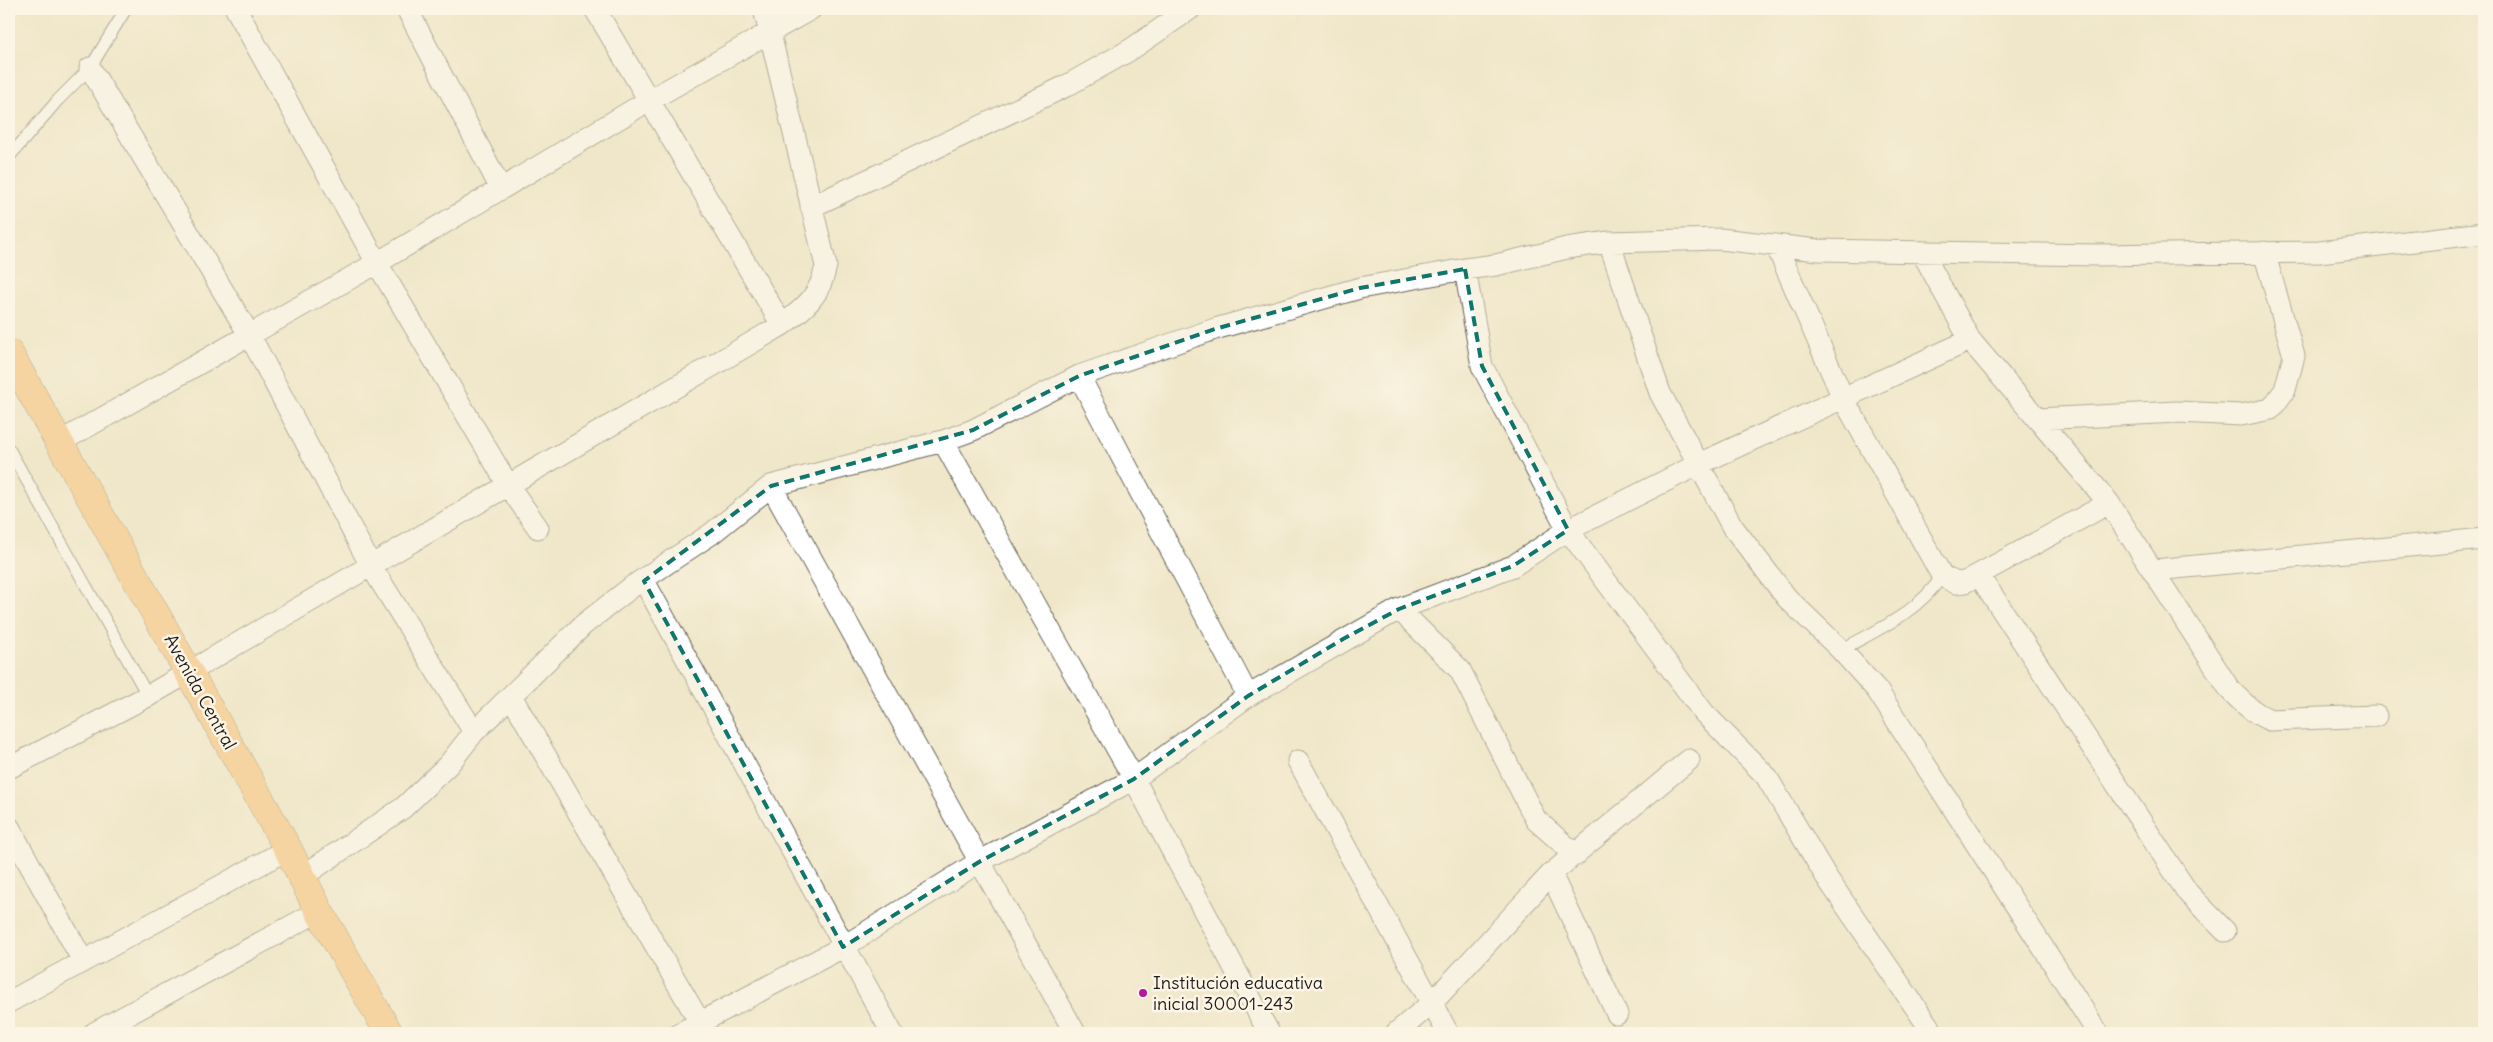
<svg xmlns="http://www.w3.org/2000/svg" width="2493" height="1042" font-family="Delius,sans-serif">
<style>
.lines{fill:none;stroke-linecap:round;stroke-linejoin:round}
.service-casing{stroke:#666359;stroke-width:13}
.minor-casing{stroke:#666359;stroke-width:23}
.trunk-casing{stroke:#666359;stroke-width:29}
.service{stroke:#fff;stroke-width:11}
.minor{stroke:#fff;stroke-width:21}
.trunk{stroke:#fcbd6f;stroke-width:28}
.marked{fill:none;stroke:#0f766e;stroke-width:4;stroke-dasharray:10 6;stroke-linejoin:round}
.poi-dot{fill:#b5179e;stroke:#fcf5e5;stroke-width:2}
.labels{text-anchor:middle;stroke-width:5;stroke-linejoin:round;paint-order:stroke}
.street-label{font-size:18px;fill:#1c1c1c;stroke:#fcf5e5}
.poi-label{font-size:18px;fill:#1c1c1c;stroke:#fcf5e5;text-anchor:start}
</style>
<rect width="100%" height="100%" fill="#fcf5e5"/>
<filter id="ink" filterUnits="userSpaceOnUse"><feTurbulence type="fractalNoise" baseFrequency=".02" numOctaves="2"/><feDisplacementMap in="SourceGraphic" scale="10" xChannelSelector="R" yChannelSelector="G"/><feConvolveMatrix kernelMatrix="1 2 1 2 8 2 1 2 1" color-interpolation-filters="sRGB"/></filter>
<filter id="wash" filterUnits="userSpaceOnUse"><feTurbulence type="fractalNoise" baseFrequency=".0096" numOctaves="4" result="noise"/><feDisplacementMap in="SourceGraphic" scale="20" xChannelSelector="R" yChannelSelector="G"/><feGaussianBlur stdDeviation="1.12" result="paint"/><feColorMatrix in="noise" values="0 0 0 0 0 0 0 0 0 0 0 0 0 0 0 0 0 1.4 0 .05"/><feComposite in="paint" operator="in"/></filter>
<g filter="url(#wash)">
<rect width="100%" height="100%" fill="#f0e7ca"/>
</g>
<g filter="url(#ink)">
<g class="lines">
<g class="service-casing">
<path id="service" d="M9,157L58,100L90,68L126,9
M9,449L148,696
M1841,650C1877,630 1919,612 1942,576"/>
</g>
<g class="minor-casing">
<path id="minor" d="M236,9L377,263L508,485L538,528
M407,9L501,189
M595,9L782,325
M90,68L250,336L371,566L474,732
M811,207L1066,86L1130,50L1190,9
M1609,242L1660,393L1732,526L1787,598L1841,650L1877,690L2098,1033
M1776,245L1843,398L1942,576L1956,583L1965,582L2109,503
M1922,252L1970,340L2109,503L2230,690C2243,703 2253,713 2270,720L2376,716
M1465,269L1482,366L1568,530L1704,713L1766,776L1827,878L1933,1033
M1079,376L1248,696
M2038,419L2177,412L2241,415L2271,409L2285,390L2294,356L2264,252
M943,441L1134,779L1269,1033
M60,442L377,263L648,101L811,9
M771,486L1075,1033
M2154,570L2484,539
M1979,575L2188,893L2225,931
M644,581L892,1033
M1399,609L1460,670L1536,820L1576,855
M511,696L706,1033
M1298,761L1448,1033
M9,768L148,696L782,325C805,308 820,296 826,266L764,9
M9,827L83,961
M1551,874L1617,1014
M303,876L403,808L449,764L474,732L583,625L633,586L711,534L771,486L943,441L973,430L1079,376L1215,329L1360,288L1465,269L1496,265L1567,248L1609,242L1720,239L1818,250L2097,255L2319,252L2484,233
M9,1002L288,849
M94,1033L319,911
M680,1033L843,947L979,862L1134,779L1248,696L1399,609L1513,566L1568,530L1699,464L1970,340
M1396,1033L1432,1003L1551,874L1689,760"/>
</g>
<g class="trunk-casing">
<path id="trunk" d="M9,353L288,849L319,911L389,1033"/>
</g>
<use href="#service" class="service"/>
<use href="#minor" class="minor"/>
<use href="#trunk" class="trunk"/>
</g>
</g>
<path d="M0 0H2493V1042H0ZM1465,269L1482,366L1568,530L1513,566L1399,609L1343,639L1248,696L1134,779L979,862L843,947L644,581L771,486L973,430L1079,376L1215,329L1360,288Z" fill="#f0e7ca" fill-opacity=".55" fill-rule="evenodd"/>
<path class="marked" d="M1465,269L1482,366L1568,530L1513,566L1399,609L1343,639L1248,696L1134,779L979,862L843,947L644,581L771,486L973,430L1079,376L1215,329L1360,288Z"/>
<circle class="poi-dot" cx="1143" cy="993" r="5"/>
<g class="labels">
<g class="street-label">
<text transform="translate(200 692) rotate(61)" y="6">Avenida Central</text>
</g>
<g class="poi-label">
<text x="1153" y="989">Institución educativa<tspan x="1153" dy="21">inicial 30001-243</tspan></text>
</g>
</g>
<rect width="2493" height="1042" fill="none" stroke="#fcf5e5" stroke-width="30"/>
</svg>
